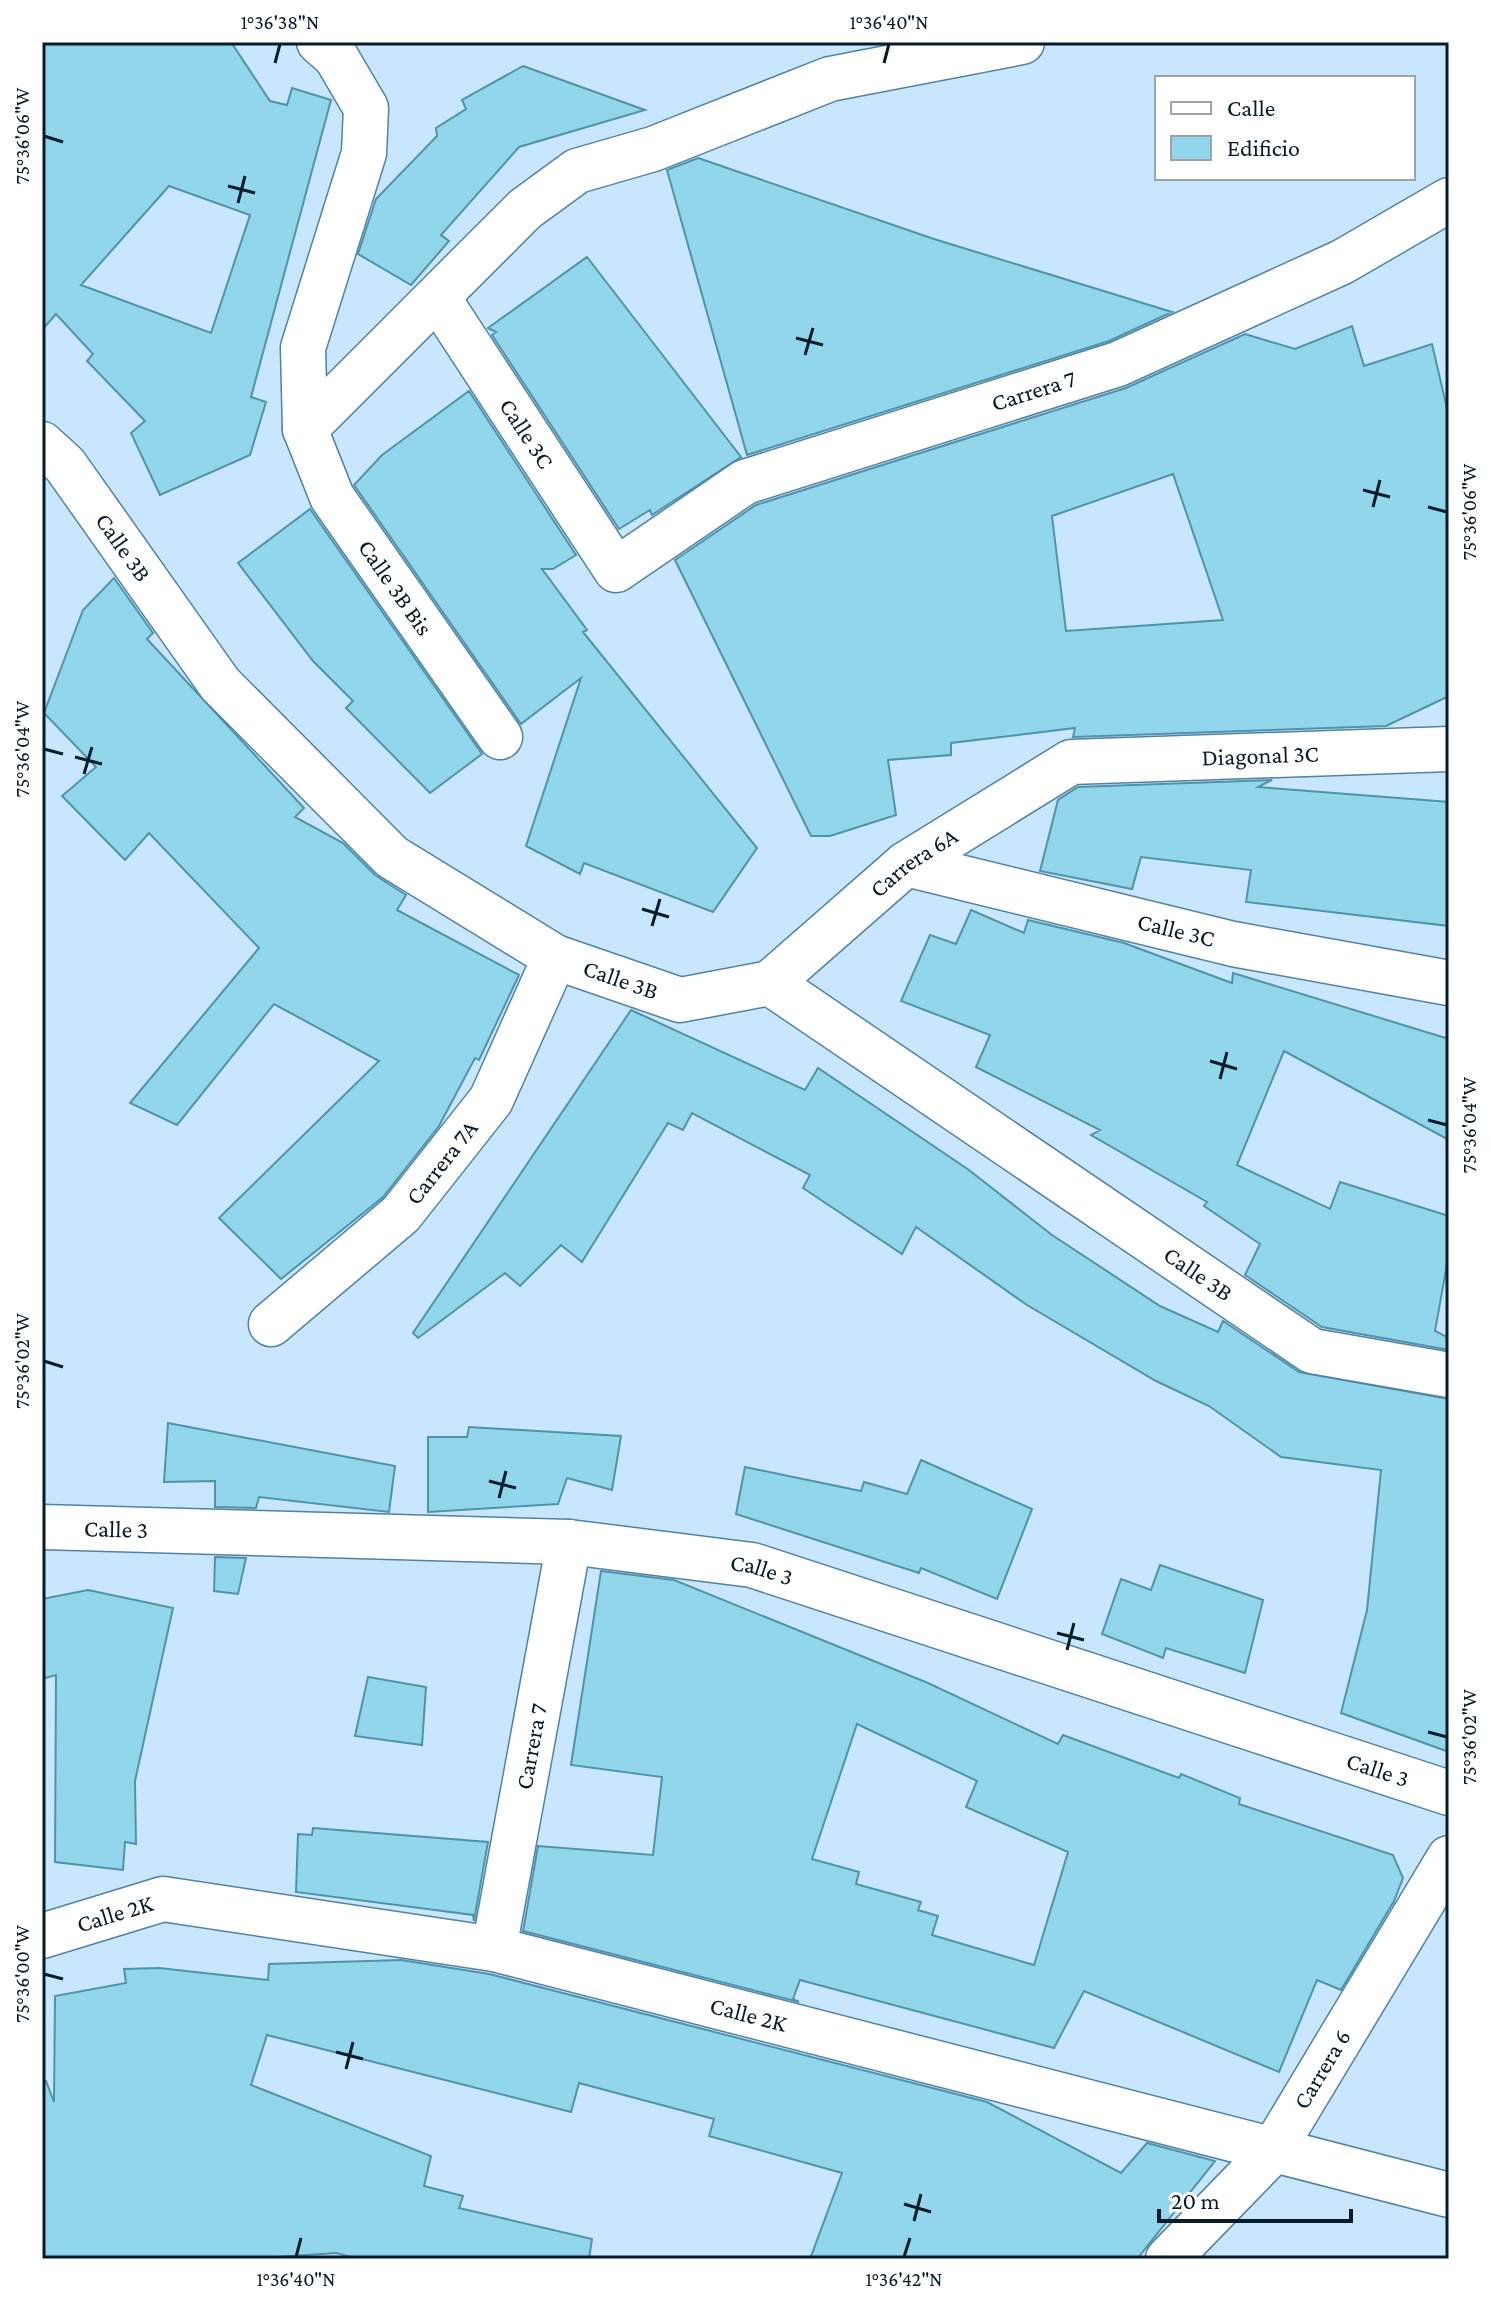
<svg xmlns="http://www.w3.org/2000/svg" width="1491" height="2301" font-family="'Crimson Pro',serif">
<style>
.building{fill:#92d6ec;stroke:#5093a8;stroke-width:2;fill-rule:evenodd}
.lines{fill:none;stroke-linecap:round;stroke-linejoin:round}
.minor-casing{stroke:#5182a4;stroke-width:47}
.minor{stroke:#fff;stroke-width:44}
.ticks{fill:none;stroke:#071c29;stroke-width:3}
.labels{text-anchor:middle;stroke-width:6;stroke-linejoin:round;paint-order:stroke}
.street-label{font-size:24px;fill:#071c29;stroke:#fff}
.neatline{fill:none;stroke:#071c29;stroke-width:3}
.ticks-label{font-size:20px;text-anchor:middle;fill:#071c29}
</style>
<rect width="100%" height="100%" fill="#c8e7fe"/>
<path class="building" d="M42,42H231L270,101L287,105L292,88L331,100L251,397L266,402L250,455L160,495L131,433L145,421L87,361L93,354L56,314L42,330ZM169,186L250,215L211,333L81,285Z
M523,66L645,110L519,147L441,235L449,241L411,285L358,254L376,199L437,136L436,128L466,109L462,100Z
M698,158L934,239L1172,312L1109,341L747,455L667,170Z
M587,257L741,457L652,515L650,510L619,529L492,335L496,332L488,328Z
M1352,326L1364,366L1432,344L1449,417V696L1386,726L1073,737L1075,728L951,743V755L888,760L896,815L830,836H811L675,560L756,505L1126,388L1245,334L1295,349ZM1173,474L1223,620L1066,631L1052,516Z
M469,391L576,555L553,569H542L587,630L583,632L757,848L713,912L584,863L580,874L526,846L581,678L521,724L354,485L382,455Z
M310,509L482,754L430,793L346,708L353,701L313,661L238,563Z
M114,578L153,633L147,639L304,808L295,817L343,843L375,875L406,895L397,910L519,975L479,1060L475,1058L439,1126L383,1197L281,1279L219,1218L379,1061L274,1004L177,1125L130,1103L259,948L149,833L125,860L62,796L96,767L44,713L83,610Z
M1272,780L1258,787L1449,802V926L1246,902L1251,870L1141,857L1132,889L1040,871L1058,800L1078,787Z
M971,910L1024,933L1028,920L1124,943L1232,983L1233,973L1449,1039V1140L1284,1051L1237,1165L1330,1209L1340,1182L1449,1216V1253L1435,1331L1449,1338V1350L1322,1327L1245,1275L1260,1244L1204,1206L1207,1202L1091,1135L1100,1130L976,1067L990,1035L901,1001L930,935L956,944Z
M631,1010L805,1090L818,1068L969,1170L1052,1235L1160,1306L1218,1332L1223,1321L1299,1372L1449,1399V1752L1341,1713L1367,1610L1381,1470L1281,1457L1209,1406L1156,1381L1027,1305L916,1227L902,1254L803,1188L810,1175L692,1113L683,1130L668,1123L582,1262L561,1245L520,1286L505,1273L418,1338L413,1333Z
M168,1423L395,1466L389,1512L259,1497L256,1508L215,1507V1481L164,1482Z
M469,1427L621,1436L612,1490L567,1478L558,1504L428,1512V1437H467Z
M921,1460L1032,1509L997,1599L921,1568L919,1573L736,1514L745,1467L861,1491L864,1482L907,1494Z
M215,1557L246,1558L238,1594L214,1591Z
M1160,1565L1263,1600L1245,1673L1166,1648L1163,1658L1102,1634L1121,1579L1151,1590Z
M601,1571L674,1580L928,1683L1058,1744L1063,1735L1179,1778L1181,1774L1240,1798L1239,1804L1393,1855L1403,1878L1394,1901L1341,1990L1317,1980L1279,2072L1084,1991L1054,2048L800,1980L793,1999L799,2002L523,1931L538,1846L653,1855L662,1777L571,1765ZM857,1724L977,1781L966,1807L1068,1852L1034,1965L932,1935L938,1916L918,1910L921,1902L856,1884L859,1872L812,1859Z
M88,1590L173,1608L135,1781L136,1844L125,1842L123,1870L55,1862L56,1675L42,1679V1599Z
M368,1677L426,1687L422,1745L355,1736Z
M313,1828L488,1842L474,1921L473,1915L296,1892L298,1834L312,1835Z
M401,1960L489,1974L987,2102L1121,2173L1147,2143L1215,2161L1137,2259H810L842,2173L709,2136L714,2119L579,2083L571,2112L267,2035L251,2085L431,2156L424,2186L463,2196L459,2208L592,2239L589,2259H359L336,2253L245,2259H42V2081H46L54,2102L55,1996L126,1983L124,1969L159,1968L268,1980L269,1964Z"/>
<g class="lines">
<g class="minor-casing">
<g id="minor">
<path id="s1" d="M319,42L336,57L366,108L364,153L303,348L305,429L332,497L500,737"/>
<path id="s2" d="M438,298L616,570L745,482L1118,364L1342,262L1449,200"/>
<path d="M305,429L525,209L577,171L653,149L830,79L1022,42"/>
<path id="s3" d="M42,444L65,465L220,684L392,857L555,957L680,1000L770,983L1312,1351L1449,1375"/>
<path id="s4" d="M906,864L1233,944L1449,983"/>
<path id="s5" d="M770,983L906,864L1071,762L1449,749"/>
<path id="s6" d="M271,1324L401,1214L491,1100L555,957"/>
<path id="s7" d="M42,1527L569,1542L752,1565L1449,1793"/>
<path id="s8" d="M42,1936L163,1899L494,1949L1449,2195"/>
<path id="s9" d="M494,1949L569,1542"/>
<path id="s10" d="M1168,2259L1272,2152L1449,1858"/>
</g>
</g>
<use href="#minor" class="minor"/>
</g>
<path class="ticks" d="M275,63L280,44M884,63L889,44M44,136L63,142M228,186L255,193M238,203L245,176M796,338L823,345M805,355L813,328M1363,490L1390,497M1373,507L1380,480M1428,507L1447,512M44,749L63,754M75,757L102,764M84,774L92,747M642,909L669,917M652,926L660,899M1210,1061L1237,1069M1220,1079L1227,1052M1428,1120L1447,1125M44,1361L63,1367M489,1481L516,1488M499,1498L506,1471M1057,1633L1084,1640M1067,1650L1074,1623M1428,1732L1447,1737M44,1974L63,1979M336,2052L363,2059M346,2069L353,2042M904,2204L931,2212M914,2221L921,2194M296,2257L301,2238M904,2257L910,2238"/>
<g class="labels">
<g class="street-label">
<text dy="8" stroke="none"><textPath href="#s2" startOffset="784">Carrera 7</textPath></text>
<text dy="8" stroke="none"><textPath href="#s2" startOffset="162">Calle 3C</textPath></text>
<text dy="8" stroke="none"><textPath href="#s3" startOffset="132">Calle 3B</textPath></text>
<text dy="8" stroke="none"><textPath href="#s1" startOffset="596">Calle 3B Bis</textPath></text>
<text dy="8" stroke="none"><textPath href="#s5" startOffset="564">Diagonal 3C</textPath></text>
<text dy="8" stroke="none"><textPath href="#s5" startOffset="188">Carrera 6A</textPath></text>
<text dy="8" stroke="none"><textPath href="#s4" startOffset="278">Calle 3C</textPath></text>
<text dy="8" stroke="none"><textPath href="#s3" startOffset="804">Calle 3B</textPath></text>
<text dy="8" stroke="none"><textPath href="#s6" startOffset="236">Carrera 7A</textPath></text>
<text dy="8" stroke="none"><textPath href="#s3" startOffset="1476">Calle 3B</textPath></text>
<text dy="8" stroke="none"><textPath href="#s7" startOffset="74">Calle 3</textPath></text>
<text dy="8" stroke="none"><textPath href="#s7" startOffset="722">Calle 3</textPath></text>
<text dy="8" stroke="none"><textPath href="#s9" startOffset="206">Carrera 7</textPath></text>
<text dy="8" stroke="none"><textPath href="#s7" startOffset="1370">Calle 3</textPath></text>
<text dy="8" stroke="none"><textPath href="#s8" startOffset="76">Calle 2K</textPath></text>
<text dy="8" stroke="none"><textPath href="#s8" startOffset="724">Calle 2K</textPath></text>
<text dy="8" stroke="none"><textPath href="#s10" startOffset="246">Carrera 6</textPath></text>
</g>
</g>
<rect width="1491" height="2301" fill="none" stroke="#ffffff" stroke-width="88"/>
<rect x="1155" y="76" width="260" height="104" fill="#ffffff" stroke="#9ca4a9" stroke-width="2"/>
<rect x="1171" y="102" width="40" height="12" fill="#ffffff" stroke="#9ca4a9" stroke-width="2"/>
<text x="1227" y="116" font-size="24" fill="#071c29">Calle</text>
<rect x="1171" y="136" width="40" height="24" fill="#92d6ec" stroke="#9ca4a9" stroke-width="2"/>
<text x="1227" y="156" font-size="24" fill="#071c29">Edificio</text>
<path d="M1159 2209v12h192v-12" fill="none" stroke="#071c29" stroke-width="4"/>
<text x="1171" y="2209" font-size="24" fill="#071c29" stroke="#ffffff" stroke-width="6" paint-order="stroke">20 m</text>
<rect x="44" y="44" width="1403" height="2213" class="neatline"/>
<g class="ticks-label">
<text x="280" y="29">1°36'38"N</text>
<text x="889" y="29">1°36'40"N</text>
<text transform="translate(22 136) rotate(-90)" y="7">75°36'06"W</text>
<text transform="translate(1469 512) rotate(-90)" y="7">75°36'06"W</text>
<text transform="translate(22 749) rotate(-90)" y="7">75°36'04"W</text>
<text transform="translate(1469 1125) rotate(-90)" y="7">75°36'04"W</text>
<text transform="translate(22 1361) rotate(-90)" y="7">75°36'02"W</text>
<text transform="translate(1469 1737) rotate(-90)" y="7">75°36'02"W</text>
<text transform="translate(22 1974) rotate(-90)" y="7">75°36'00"W</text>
<text x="296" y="2286">1°36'40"N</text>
<text x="904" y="2286">1°36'42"N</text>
</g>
</svg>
